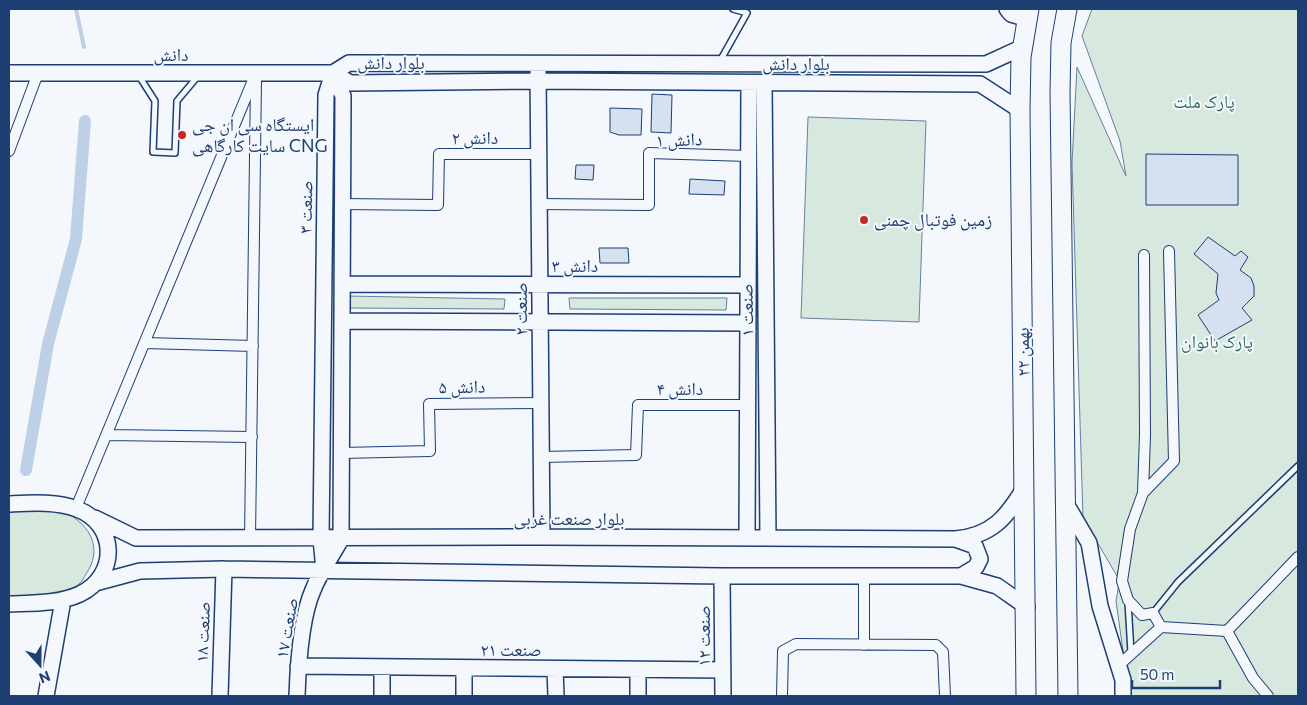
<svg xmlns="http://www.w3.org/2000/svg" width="1307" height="705" font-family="Commissioner,'Noto Naskh Arabic',sans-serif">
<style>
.green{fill:#d7e8df;stroke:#687fa3}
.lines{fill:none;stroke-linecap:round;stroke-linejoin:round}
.stream{stroke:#bed0e5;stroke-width:4}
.canal{stroke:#bed0e5;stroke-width:12}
.building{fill:#d5e0f0;stroke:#1d3f73}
.lane-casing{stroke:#1d3f73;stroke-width:8}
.street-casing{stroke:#1d3f73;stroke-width:12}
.secondary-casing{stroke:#1d3f73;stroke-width:18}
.highway-casing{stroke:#1d3f73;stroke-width:21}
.lane{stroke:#f4f7fb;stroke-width:5}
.street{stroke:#f4f7fb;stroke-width:10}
.secondary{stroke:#f4f7fb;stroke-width:15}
.highway{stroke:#f4f7fb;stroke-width:19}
.poi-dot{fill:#c62828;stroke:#f4f7fb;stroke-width:2}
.labels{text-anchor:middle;stroke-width:4;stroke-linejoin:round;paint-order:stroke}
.street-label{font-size:18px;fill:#1d3f73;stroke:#f4f7fb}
.park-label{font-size:18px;fill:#2c6c60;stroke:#f4f7fb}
.poi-label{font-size:18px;fill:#1d3f73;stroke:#f4f7fb;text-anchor:start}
</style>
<rect width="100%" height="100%" fill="#f4f7fb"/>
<path class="green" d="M1092,9H1298V696H1121L1123,651L1116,601L1129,526L1117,576L1083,518L1072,163L1077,67L1126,176L1120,141L1082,36Z
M808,117L926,121L919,322L801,318Z
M347,296L505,299L504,309L348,308Z
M569,298H727L726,310L570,309Z
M9,509C22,510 55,507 66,513C91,525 103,550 86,574C84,577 82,582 79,584C61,598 30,595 9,596Z"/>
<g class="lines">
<path class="stream" d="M76,9L84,47"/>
<path class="canal" d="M26,470L48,344L76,239L85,121"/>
</g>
<path class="building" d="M652,94L672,95L671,133L651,132Z
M610,108L642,109L641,135H619L610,132Z
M1146,154L1238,155V205H1146Z
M576,165H594L593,180L575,179Z
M690,179L725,181L724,195L689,194Z
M1208,237L1235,256L1241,251L1248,257L1240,270L1251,278L1254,286V296L1242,308L1252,320L1215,341L1198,315L1219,300L1216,293L1218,274L1194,254Z
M599,248H628L629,263H600Z"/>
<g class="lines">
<g class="lane-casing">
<path id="lane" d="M720,61L747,13L733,9
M139,76L155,101L153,152L175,153L177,101L198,76
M1128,602L1131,653
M1153,613L1178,582L1298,466"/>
</g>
<g class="street-casing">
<path id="street" d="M9,151L38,73
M341,204L438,205L439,154H539
M539,204L649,205V153L748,156
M1144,255L1145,435L1143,493L1130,529L1122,581L1128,600L1142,615L1153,613L1161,627
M145,343L253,346
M108,435L252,437
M341,453L430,451L429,404L541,403
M541,457L636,455L638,405H747
M1143,493L1174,461L1169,251
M76,508L256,73
M250,539L256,80
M864,576V645
M1227,631L1298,557
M1119,665L1161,627L1227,631L1253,678L1268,696
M782,696L783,651L796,644L936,645L943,652L945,696"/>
</g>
<g class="secondary-casing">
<path id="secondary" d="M1007,9L1011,14L1028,19
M538,71L542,537
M9,73H333L350,83L538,81L980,84L1020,110
M333,73L349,63L986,64L1023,47
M764,83L768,538
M342,284L748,285
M342,321L748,323
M1065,502L1089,543L1100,606L1123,680V696
M9,504C30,503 57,501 77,509C117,524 119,575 80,594C58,604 32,603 9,604
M95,518L136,538L542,537L955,539C992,536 1007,517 1025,487
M747,538L749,83
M958,540L975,546L980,559L976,567L961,576
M324,570L321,539L326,95L333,73
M722,576L723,696
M99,582L140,571L224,569L722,576H961L997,586L1027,607
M298,666L723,670
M382,668V696
M464,669V696
M555,669L556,696
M638,670V696
M46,696L63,600
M220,696L224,569
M297,696C298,666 301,617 313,590C320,572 332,556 341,539L343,96L333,73"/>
</g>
<g class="highway-casing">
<path id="highway" d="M1067,9L1061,43L1060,93L1068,696
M1026,696L1020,110L1021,57L1029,9"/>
</g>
<use href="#lane" class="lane"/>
<use href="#street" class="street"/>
<use href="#secondary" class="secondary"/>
<use href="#highway" class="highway"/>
</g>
<g class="poi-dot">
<circle cx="182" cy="135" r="5"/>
<circle cx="864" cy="220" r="5"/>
</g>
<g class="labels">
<g class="street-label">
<text x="171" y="61">دانش</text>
<text x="391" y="69">بلوار دانش</text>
<text x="796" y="70">بلوار دانش</text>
<text x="475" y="144">دانش ۲</text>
<text transform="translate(679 140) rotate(-2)" y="6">دانش ۱</text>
<text transform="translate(306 207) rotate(-89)" y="6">صنعت ۳</text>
<text x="575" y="272">دانش ۳</text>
<text transform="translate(521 309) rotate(-90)" y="6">صنعت ۲</text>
<text transform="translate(747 310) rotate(-91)" y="6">صنعت ۱</text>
<text transform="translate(1023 352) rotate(-91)" y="6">۲۲ بهمن</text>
<text transform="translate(462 387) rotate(-1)" y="6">دانش ۵</text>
<text x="680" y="395">دانش ۴</text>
<text x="569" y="525">بلوار صنعت غربی</text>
<text transform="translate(287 628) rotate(-80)" y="6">صنعت ۱۷</text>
<text transform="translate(203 632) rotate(-88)" y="6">صنعت ۱۸</text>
<text transform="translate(704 636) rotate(-90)" y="6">صنعت ۱۲</text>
<text x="511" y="656">صنعت ۲۱</text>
</g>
<g class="park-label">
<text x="1204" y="108">پارک ملت</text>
<text x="1217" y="348">پارک بانوان</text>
</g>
<g class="poi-label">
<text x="192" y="131">ایستگاه سی ان جی<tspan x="192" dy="21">سایت کارگاهی CNG</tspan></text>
<text x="874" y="226">زمین فوتبال چمنی</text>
</g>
</g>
<rect width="1307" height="705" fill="none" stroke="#1d3f73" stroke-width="20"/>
<g transform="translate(40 665) rotate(159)" stroke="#f4f7fb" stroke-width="4" paint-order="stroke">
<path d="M0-4L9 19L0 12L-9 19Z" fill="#1d3f73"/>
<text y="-8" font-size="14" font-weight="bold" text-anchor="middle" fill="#1d3f73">N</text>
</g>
<path d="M1132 680v8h88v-8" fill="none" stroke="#1d3f73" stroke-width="2.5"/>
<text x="1140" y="680" font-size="15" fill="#1d3f73" stroke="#f4f7fb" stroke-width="4" paint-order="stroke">50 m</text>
</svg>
